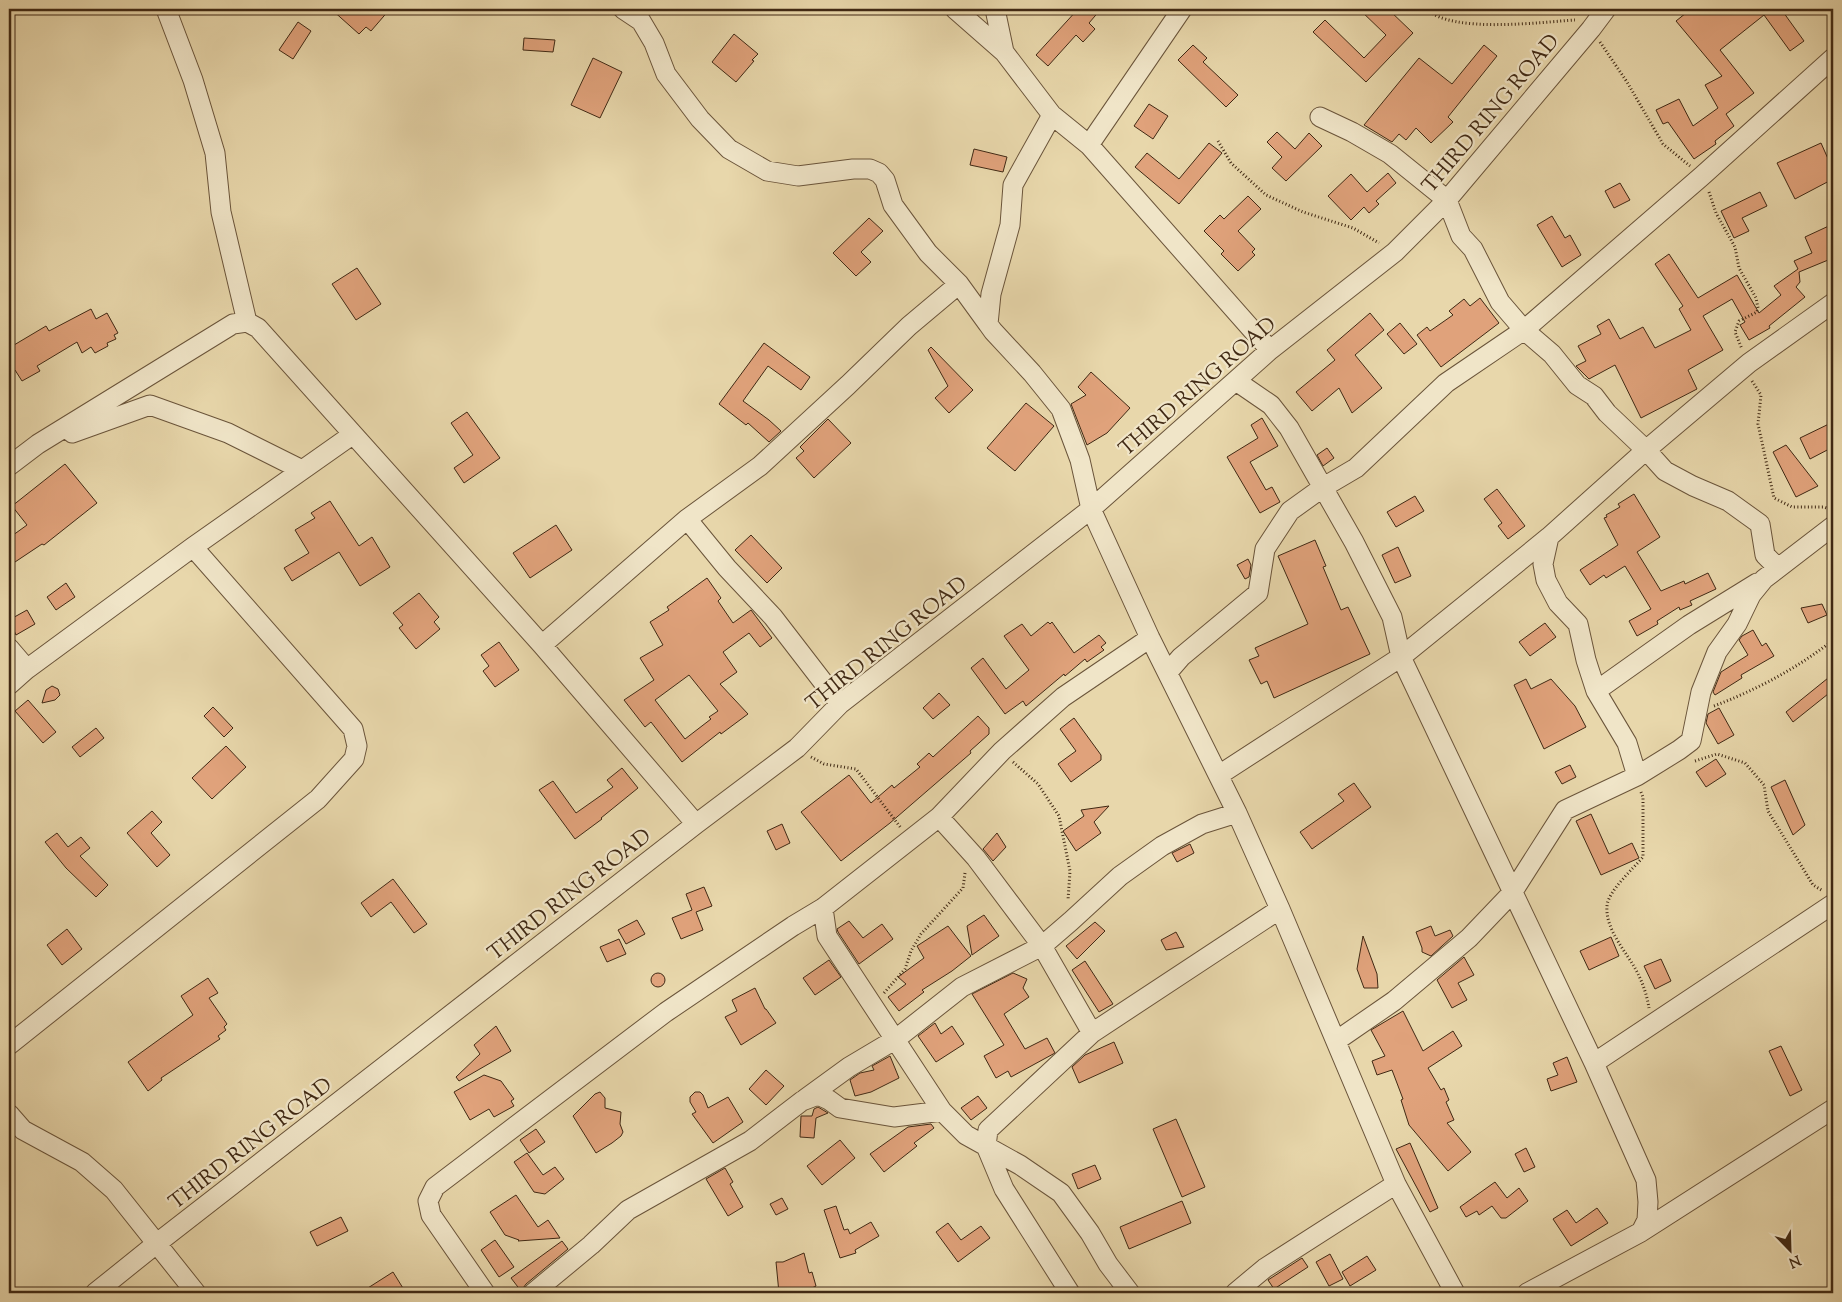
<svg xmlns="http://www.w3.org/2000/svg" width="1842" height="1302" font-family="'Sorts Mill Goudy',serif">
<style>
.building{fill:#e0a27b;stroke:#402914;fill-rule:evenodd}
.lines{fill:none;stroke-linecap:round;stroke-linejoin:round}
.minor-casing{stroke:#6a543a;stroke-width:21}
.path{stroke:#402914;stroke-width:3;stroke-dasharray:1 2.5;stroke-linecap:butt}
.minor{stroke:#f0e5c8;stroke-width:19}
.labels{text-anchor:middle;stroke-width:4.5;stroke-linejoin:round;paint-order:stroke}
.street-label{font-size:21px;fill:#402914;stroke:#f0e5c8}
</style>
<rect width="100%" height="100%" fill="#e8d7ab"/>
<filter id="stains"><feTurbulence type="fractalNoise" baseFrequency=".004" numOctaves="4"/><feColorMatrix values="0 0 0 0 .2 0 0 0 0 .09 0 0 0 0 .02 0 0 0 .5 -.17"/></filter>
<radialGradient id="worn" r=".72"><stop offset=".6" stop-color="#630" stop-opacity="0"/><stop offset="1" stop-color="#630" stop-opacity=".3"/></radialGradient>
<path class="building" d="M331,9H390L371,31L366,27L359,34Z
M1078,9H1101L1089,23L1095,29L1083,42L1076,35L1048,66L1036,55Z
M1359,9H1388L1413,33L1366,82L1313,32L1325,20L1364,58L1386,35Z
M1691,9H1781L1804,41L1790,51L1764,15L1720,50L1754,93L1726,114L1734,126L1715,141L1716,144L1694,159L1668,122L1663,124L1656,110L1679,99L1693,126L1718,108L1705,85L1722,76L1676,21Z
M298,22L311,31L293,59L279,50Z
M734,34L758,54L752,60L754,61L736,82L712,62Z
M524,38L555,40L553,52L523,50Z
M1193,45L1207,58L1203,62L1238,95L1226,107L1178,60Z
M1484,45L1497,56L1448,117L1453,122L1431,143L1416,128L1406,140L1399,134L1392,142L1364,125L1419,58L1452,84Z
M593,58L622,72L600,118L571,105Z
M1149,104L1168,116L1153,139L1134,126Z
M1277,132L1295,149L1309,133L1322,146L1286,181L1272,168L1282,157L1267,142Z
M1209,143L1222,153L1179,204L1135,167L1147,153L1179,179Z
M1821,143L1829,161L1833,159V179L1795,199L1777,163Z
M974,149L1007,157L1003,172L970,165Z
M1388,173L1396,183L1376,201L1379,204L1369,213L1364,207L1351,220L1328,196L1351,174L1367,192Z
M1620,183L1630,200L1614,208L1605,191Z
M1760,192L1767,206L1742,218L1749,231L1734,238L1721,211Z
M1248,196L1261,209L1238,231L1255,249L1252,252L1255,255L1238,271L1221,254L1224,251L1204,231L1220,215L1224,219Z
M1552,216L1565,238L1570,235L1581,255L1562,267L1537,225Z
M869,218L883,231L861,252L871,262L856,276L833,253Z
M1833,224V258L1799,272L1800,282L1796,287L1805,297L1769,326L1770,328L1749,340L1740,325L1745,322L1732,299L1703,316L1723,350L1688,370L1697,389L1641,418L1615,365L1589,379L1576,366L1586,361L1578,346L1601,334L1597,326L1609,319L1620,339L1643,327L1655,348L1691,330L1679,309L1683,306L1655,264L1669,254L1698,298L1737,275L1759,313L1781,295L1774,286L1798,269L1794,261L1812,253L1805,237Z
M357,268L381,304L356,320L332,284Z
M1480,298L1499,323L1441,367L1417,335L1427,327L1430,331L1453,315L1449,311L1464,299L1470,306Z
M91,309L96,319L107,313L118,333L114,335L116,339L107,343L108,346L95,353L91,347L82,353L77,342L37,366L40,371L22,381L15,370L9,374V348L46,326L49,331Z
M1370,313L1384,330L1355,355L1382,388L1352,413L1339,388L1312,411L1296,392L1335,360L1327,350Z
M1400,323L1417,344L1404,354L1387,334Z
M764,343L810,377L801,390L768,366L743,401L769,420L781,431L769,442L748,423L746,425L719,404Z
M931,347L973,390L949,413L935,398L948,386L928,350Z
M1091,372L1130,408L1107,433L1087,445L1071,404L1086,395L1078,387Z
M1026,403L1054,426L1015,471L987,448Z
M467,412L500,458L464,483L454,468L473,455L451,423Z
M1262,418L1278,446L1250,462L1266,490L1272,487L1280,502L1260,513L1227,457L1258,438L1251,425Z
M828,419L851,443L814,478L796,458L804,451L800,447Z
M1833,422V447L1810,459L1800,438Z
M1786,445L1818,486L1796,497L1773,452Z
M1327,448L1334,458L1323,466L1317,455Z
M65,464L97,503L44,545L42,544L9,566V538L27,525L12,506Z
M1497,489L1525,526L1508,539L1498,526L1502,523L1484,499Z
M1634,494L1660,537L1637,552L1661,591L1684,581L1685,584L1708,573L1716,589L1690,601L1692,605L1680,610L1679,607L1657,621L1658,624L1637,636L1629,621L1651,609L1625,566L1606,578L1604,575L1590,585L1580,570L1618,545L1604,518L1607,517L1606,515L1620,507L1618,504Z
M1415,496L1424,511L1396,527L1387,512Z
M330,501L359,546L372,537L390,567L360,586L339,552L292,581L284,568L309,553L295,530L315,518L311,513Z
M556,525L572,550L530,578L513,553Z
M751,535L782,568L767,583L735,550Z
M1315,540L1326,566L1323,567L1341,610L1348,607L1370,654L1274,698L1267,681L1261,684L1249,660L1259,656L1255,648L1308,624L1278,556Z
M1398,547L1411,576L1395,583L1382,555Z
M1248,559L1251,565L1249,577L1245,579L1237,565Z
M707,578L721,598L718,601L733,623L751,610L772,638L760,647L749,633L723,652L737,672L720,684L748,714L721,734L720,732L682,762L651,722L645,727L624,700L654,680L640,658L663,645L650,622L669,610L667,607ZM689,675L718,711L709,717L711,719L685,739L655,700Z
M66,583L75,597L56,610L47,597Z
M419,593L439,617L434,622L440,629L416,649L399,628L403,625L393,613Z
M1822,604L1827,615L1808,623L1801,608Z
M27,610L35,624L16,635L9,620Z
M1048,622L1050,624L1052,622L1074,653L1099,635L1106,643L1101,647L1104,650L1087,662L1085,659L1065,676L1064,674L1026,706L1023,701L1005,714L971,668L983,658L1006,689L1029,670L1004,636L1022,624L1031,636Z
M1545,623L1556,637L1530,656L1519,642Z
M1753,630L1762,646L1766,643L1774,656L1741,675L1742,678L1715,695L1713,692L1721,672L1748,655L1739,640L1742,636Z
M499,642L519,670L495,687L483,671L489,666L481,655Z
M1833,674V690L1793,722L1786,712Z
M1526,679L1531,689L1551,679L1575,706L1586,727L1544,749L1514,685Z
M52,686L58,689L60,695L55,700L42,703L46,690Z
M939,693L950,705L933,719L923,708Z
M28,700L56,732L43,743L15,711Z
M213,707L233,728L224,737L204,716Z
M1719,708L1734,735L1718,744L1706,723L1708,714Z
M978,716L989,728V734L970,751L971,753L890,823L841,861L801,812L849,775L871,803L892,785L894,788L920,767L917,764L929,753L933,757Z
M1074,718L1101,755V760L1071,782L1058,764L1076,751L1060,729Z
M96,728L104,738L80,757L72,747Z
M226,746L246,767L212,799L192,778Z
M1716,759L1726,774L1706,787L1696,772Z
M1570,765L1576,777L1562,784L1555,772Z
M622,768L638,788L601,818L602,819L575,839L539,790L553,781L576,813L613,787L607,780Z
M1785,780L1805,825L1793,835L1771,787Z
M1354,783L1371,807L1312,849L1300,832L1344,801L1338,794Z
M1109,806L1094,822L1101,833L1076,851L1063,831L1084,816L1081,810Z
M152,811L162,822L151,833L170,855L157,867L127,833Z
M1591,814L1609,854L1632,843L1639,858L1601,875L1576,821Z
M782,824L790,843L776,850L767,831Z
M57,833L68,847L81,837L90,848L80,856L108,885L96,897L66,868L45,842Z
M997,833L1006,847L993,861L983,849Z
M1190,844L1194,853L1177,862L1172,853Z
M393,879L427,924L414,933L391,902L371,917L361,903Z
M704,887L712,906L696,912L703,930L681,939L672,918L692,910L686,894Z
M984,915L999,936L972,955L967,926Z
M637,920L645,934L626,944L618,930Z
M849,921L863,938L882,924L893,939L859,964L838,932L837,929Z
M1095,922L1105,931L1077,959L1066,946Z
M948,926L971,956L952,971L922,990L924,992L899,1011L888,997L906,984L898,977L924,958L917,946Z
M1431,926L1435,936L1450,930L1453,936L1431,956L1422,952V948L1416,932Z
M67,929L82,949L62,965L47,945Z
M1176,932L1184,947L1166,950L1161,940Z
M1363,936L1377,974L1378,988H1364L1357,969Z
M1611,937L1619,956L1589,970L1580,951Z
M619,939L626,954L607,962L600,947Z
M1464,957L1474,975L1458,983L1467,1000L1452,1008L1437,980Z
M1661,959L1671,981L1655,989L1644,966Z
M829,960L841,977L815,995L803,978Z
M1085,961L1113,1004L1099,1012L1072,970Z
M651 980a7 7 0 1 1 14 0a7 7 0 1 1-14 0Z
M1013,973L1027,979L1023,988L1029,997L1004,1014L1025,1049L1047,1038L1055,1053L1011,1077L1008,1071L996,1078L984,1056L1004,1045L972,994Z
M208,978L218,993L209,998L227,1024L224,1027L226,1030L218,1036L220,1039L161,1078L162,1080L148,1091L128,1062L193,1015L181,996Z
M755,988L765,1009H766L776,1023L741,1045L725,1017L737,1011L732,1000Z
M1403,1011L1423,1051L1453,1031L1462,1046L1428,1068L1441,1090L1444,1088L1449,1100L1446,1102L1454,1120L1447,1123L1471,1152L1448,1171L1409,1125L1401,1100L1403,1099L1392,1070L1377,1075L1372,1061L1385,1056L1371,1030Z
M935,1023L941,1034L952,1026L964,1044L936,1062L918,1036Z
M496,1026L511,1051L459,1081L456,1077L480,1054L474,1045Z
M1114,1042L1123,1063L1079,1083L1072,1067L1085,1055Z
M1781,1046L1802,1090L1790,1096L1769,1051Z
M890,1056L899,1078L871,1092L855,1096L850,1080L860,1073L874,1070L872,1066Z
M1567,1057L1577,1082L1551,1091L1547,1079L1558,1075L1553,1063Z
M766,1070L784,1086L766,1105L749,1089Z
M484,1075L501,1081L514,1099L511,1101L514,1106L494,1117L489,1109L470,1120L454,1092Z
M600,1092L605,1098V1108L621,1112L620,1124L623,1132L621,1136L612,1143L596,1153L573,1116L595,1094Z
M695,1092H700L703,1095L708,1108L728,1097L743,1122L713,1143L692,1114L696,1112L690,1102V1097Z
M978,1096L987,1108L971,1120L961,1108Z
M818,1107L828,1113L816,1118L814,1138L800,1137L801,1116H812L814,1109Z
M1176,1119L1205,1187L1182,1197L1153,1129Z
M931,1124L934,1128L914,1143L917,1146L884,1172L870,1154L908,1127Z
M536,1129L545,1142L529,1153L520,1140Z
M840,1140L855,1158L822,1185L807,1166Z
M1410,1143L1438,1208L1430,1212L1396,1149Z
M1526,1148L1535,1167L1524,1172L1515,1154Z
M527,1153L543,1175L555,1167L564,1179L545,1194L534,1192L514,1162Z
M1095,1165L1101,1179L1078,1189L1072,1174Z
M725,1168L733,1182L730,1184L743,1207L728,1216L706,1179Z
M1495,1182L1507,1198L1519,1188L1528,1201L1506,1218H1501L1492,1206L1479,1215L1477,1211L1466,1217L1460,1207Z
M516,1195L538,1227L548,1220L560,1238L518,1241L519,1240L505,1235L490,1212Z
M782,1198L788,1209L776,1215L770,1204Z
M1182,1201L1191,1223L1129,1249L1120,1227Z
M836,1206L844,1230L848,1229L850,1234L871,1222L879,1236L855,1250L856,1253L840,1258L824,1210Z
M1597,1208L1608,1223L1571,1246L1553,1219L1567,1210L1576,1223Z
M341,1217L348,1231L317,1246L310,1232Z
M948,1223L961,1240L981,1226L990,1238L958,1262L936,1232Z
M495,1240L514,1267L499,1277L481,1250Z
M562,1241L568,1249L526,1284L521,1291L511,1278Z
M804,1253L809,1273L812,1272L816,1286L802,1293H779L776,1262H783Z
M1330,1254L1343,1279L1329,1286L1316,1262Z
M1367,1256L1376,1270L1350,1286L1342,1272Z
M1302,1258L1308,1267L1274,1289L1268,1280Z
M393,1272L406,1293H360Z"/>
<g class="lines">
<g class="minor-casing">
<path id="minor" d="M166,9L193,80L215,153L221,212L247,322
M623,9L641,21L654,43L666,74L700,119L729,149L767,171L798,176L853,169H870L879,173L885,180L893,205L928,253L959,284L988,324
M955,9L1004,52L1052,115L1089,145L1270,350
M995,9L1004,52
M1052,115L1013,185L1010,225L991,294L988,324L993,331L1032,373L1061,409L1080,460L1091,509L1150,638L1237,813L1280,909L1396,1184L1455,1293
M1320,117L1352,132L1390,154L1447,200L1461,236L1473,249L1500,302L1524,330L1552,354L1577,385L1594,396L1607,413L1646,450L1665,471L1693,486L1728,501L1760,524L1765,555L1778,568
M1089,145L1182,9
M1236,381L1271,405L1289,428L1354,542L1392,617L1401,657L1594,1063L1646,1180L1648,1202L1647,1220L1641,1232L1527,1293
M72,433L150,405L228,433L302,470
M9,466L38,444L233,324L247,322L258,328L542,645L696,824
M687,519L727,568L773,617L840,704
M1549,537L1543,564L1546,580L1558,603L1578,624L1586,660L1596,691L1627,743L1637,776
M542,645L687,519L760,466L848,385L909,326L959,284
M9,648L27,669
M1168,672L1181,657L1258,593L1265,549L1290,511L1322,488L1356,468L1446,383L1524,330L1702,176L1833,58
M9,685L27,669L193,547L352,435
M1596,691L1689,625L1757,583
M1219,775L1401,657L1549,537L1646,450L1749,363L1833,303
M939,817L976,858L1042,946L1092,1033L1280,909
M823,908L827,936L942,1111
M1336,1041L1394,1001L1469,938L1512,893L1565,810L1637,776L1679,750L1691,741L1701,692L1717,652L1737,624L1751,595L1764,579L1833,526
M9,1045L318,799L354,759L357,746L353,729L193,547
M1594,1063L1833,904
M805,1099L849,1067L896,1039L962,987L1042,946L1071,921L1120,876L1162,846L1202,824L1237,813
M9,1114L23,1130L82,1162L114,1190L196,1293
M1641,1232L1833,1109
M95,1293L156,1244L696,824L797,748L840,704L1091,509L1270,350L1395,252L1447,200L1591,29L1606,9
M485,1293L431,1215L428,1201L435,1187L666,1012L793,926L823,908L939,817L1002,751L1063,697L1150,638
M533,1293L591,1245L628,1210L750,1141L802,1101L818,1095L829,1100L840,1108L894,1117L942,1111L966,1135L1020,1165L1061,1193L1090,1233L1108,1264L1130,1293
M1070,1293L1004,1189L986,1146L988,1130L1092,1033
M1235,1293L1265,1268L1396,1184"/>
</g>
<path class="path" d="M1427,9C1451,34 1541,22 1575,20
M1600,42L1627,82L1663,144L1690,166
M1218,141L1231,163L1266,195L1303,212L1353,228L1379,243
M1709,192L1716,213L1735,247L1739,268L1756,298L1758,308L1757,312L1739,321L1735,332L1742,349
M1752,381L1761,395L1758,424L1774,498L1792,507H1824L1829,509
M1714,706C1756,690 1798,668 1833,640
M811,757L824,764L856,769L901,828
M1695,761L1717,754L1745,763L1764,785L1768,811L1813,885L1823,891
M1013,762L1038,784L1059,816L1070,871L1068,900
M1641,792L1643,797V857C1633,869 1608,891 1607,906C1605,930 1627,952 1637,972C1643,983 1647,996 1649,1008
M884,993L905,969L911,951L921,934L963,888L965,873"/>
<use href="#minor" class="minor"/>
</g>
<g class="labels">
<g class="street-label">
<text transform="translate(1490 113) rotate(-50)" y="7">THIRD RING ROAD</text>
<text transform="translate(1197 386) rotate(-41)" y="7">THIRD RING ROAD</text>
<text transform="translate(886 643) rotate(-39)" y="7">THIRD RING ROAD</text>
<text transform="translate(569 894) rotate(-38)" y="7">THIRD RING ROAD</text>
<text transform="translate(250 1143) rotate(-38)" y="7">THIRD RING ROAD</text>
</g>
</g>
<rect width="1842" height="1302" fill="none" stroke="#e8d7ab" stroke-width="30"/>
<rect x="10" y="10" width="1822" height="1282" fill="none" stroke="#402914" stroke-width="2.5"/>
<rect x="15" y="15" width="1812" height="1272" fill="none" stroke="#402914"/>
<g transform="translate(1790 1250) rotate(157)" stroke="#f0e5c8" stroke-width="4" paint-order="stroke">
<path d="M0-4L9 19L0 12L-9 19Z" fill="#402914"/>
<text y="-8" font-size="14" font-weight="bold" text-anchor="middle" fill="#402914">N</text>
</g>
<rect width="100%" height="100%" filter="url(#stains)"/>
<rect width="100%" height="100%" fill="url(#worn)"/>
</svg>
